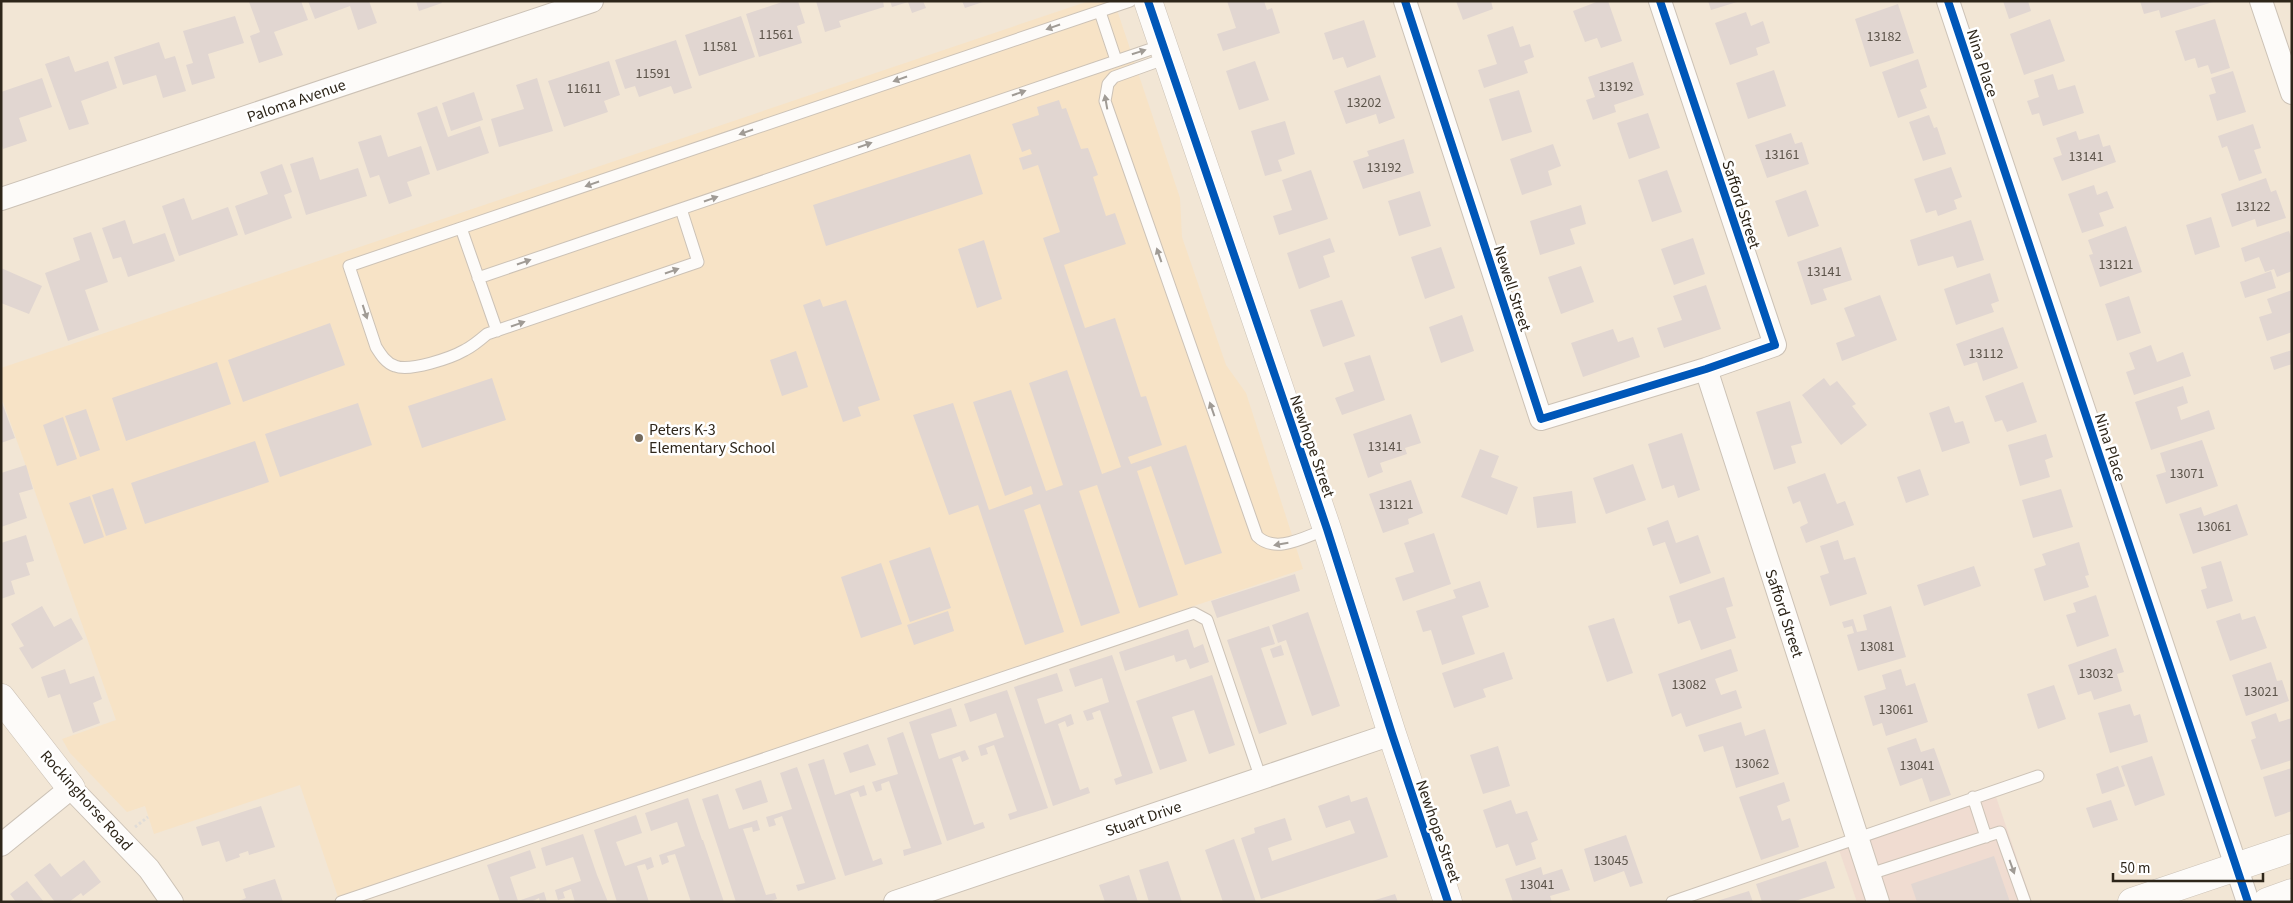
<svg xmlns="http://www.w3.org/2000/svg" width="2293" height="903" font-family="'Source Sans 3',sans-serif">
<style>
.commercial{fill:#f0dcd1}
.built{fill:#f7e3c6}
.building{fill:#e1d6d1}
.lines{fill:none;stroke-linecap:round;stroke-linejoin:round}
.service-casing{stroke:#ccc2b6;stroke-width:13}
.minor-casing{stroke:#ccc2b6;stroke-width:24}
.tertiary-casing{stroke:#ccc2b6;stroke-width:29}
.primary-casing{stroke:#ccc2b6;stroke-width:29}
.path{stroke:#e0dcd7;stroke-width:3;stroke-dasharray:2.5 2.5;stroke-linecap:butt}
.service{stroke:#fdfbf9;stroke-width:11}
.minor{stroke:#fdfbf9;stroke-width:22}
.tertiary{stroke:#fdfbf9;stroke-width:28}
.primary{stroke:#fdfbf9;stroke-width:28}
.cycleway-casing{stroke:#fff;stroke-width:11}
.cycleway{stroke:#0057b8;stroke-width:8}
.oneway{fill:#a09b95}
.poi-dot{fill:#73695b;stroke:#fff;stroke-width:2}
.labels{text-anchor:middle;stroke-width:5;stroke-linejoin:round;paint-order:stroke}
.number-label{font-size:14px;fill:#5c544a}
.street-label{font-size:16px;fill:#2e261a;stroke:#fff}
.poi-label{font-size:16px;fill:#2e261a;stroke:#fff;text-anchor:start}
</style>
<rect width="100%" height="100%" fill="#f2e6d5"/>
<path class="commercial" d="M1994,791L2032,902H1857L1837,844Z"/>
<path class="built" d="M1089,1H1114L1180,198L1182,237L1226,365L1246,393L1303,569L338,897L300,785L154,834L145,806L127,812L70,753L62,739L116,720L1,396V368Z"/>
<path class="building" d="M252,1H301L308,20L274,32L283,55L259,63L250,36L260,32L249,2Z
M308,1H369L377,23L358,30L350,6L315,19Z
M416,1H441L442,3L419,11Z
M785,1H798L805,23L797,26L802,43L759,57L746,14Z
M816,1H883L884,7L839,21L841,27L825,32Z
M890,1H923L926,8L912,13L908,2L892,7Z
M962,1H983V2L965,8Z
M1227,1H1264L1267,10L1272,8L1280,33L1223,51L1217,34L1236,28Z
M1456,1H1491L1493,9L1463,20Z
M1599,1H1608L1622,41L1601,48L1597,38L1585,42L1573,11Z
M1708,1H1737V2L1711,10Z
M2003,1H2028L2031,11L2009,19Z
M2140,1H2213V2L2161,18L2159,10L2144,14Z
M1898,4L1914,53L1870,67L1855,19Z
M1746,12L1751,26L1763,21L1770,43L1756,48L1758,55L1730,65L1715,23Z
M235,16L244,43L208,54L215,78L192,85L186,65L193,63L183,31Z
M741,16L755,57L699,76L685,35Z
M2050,19L2065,61L2024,75L2010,34Z
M2215,19L2230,68L2211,74L2208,65L2198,68L2195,58L2185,61L2175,31Z
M1364,20L1376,57L1347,68L1343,57L1333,60L1324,33Z
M1513,26L1520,47L1530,44L1534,57L1524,61L1528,73L1484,88L1478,70L1497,64L1487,35Z
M676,40L692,88L674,94L671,86L639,97L635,86L625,89L615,60Z
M159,42L165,59L175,56L186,91L163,98L156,75L123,85L114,57Z
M69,56L75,72L108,61L117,88L81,101L89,124L69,130L45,64Z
M1918,59L1927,87L1920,90L1927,108L1898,118L1882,72Z
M609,61L620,95L604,101L608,112L564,127L548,81Z
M1255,61L1269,100L1239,110L1226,71Z
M1633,62L1644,95L1614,105L1616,112L1593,120L1586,100L1595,97L1588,77Z
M1774,70L1786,106L1748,119L1736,83Z
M2233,71L2246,112L2217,121L2209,95L2216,93L2211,78Z
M2053,74L2058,90L2075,85L2084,113L2043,126L2039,113L2032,115L2027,101L2039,97L2034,80Z
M1380,75L1395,118L1379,124L1376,114L1346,124L1334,91Z
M42,78L52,107L19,118L27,141L3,149L1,143V92Z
M537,78L553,131L499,147L491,119L524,109L516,85Z
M1519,90L1532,132L1502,141L1489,99Z
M474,92L483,120L451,131L442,103Z
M1059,100L1062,109L1066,108L1081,149L1088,148L1098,175L1093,177L1106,216L1115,213L1126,244L1064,265L1085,328L1115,318L1141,397L1146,396L1162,445L1128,457L1131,464L1186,445L1222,553L1185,565L1151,466L1137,471L1178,595L1139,608L1097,485L1079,491L1120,613L1081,626L1040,504L1024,510L1064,632L1025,645L978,505L949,515L913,415L953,403L989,510L1033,494L1031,486L1005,496L973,402L1011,390L1046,491L1063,485L1029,383L1067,370L1102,474L1121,467L1043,238L1060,232L1038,165L1023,170L1019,158L1032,154L1030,149L1022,152L1012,124L1039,115L1037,107Z
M437,106L448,137L480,126L489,153L437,171L417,113Z
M1648,113L1660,148L1629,159L1617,123Z
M1929,115L1934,128L1937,127L1946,154L1923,161L1909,122Z
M1285,121L1295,154L1278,160L1282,171L1265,176L1251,131Z
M2253,124L2261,148L2254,150L2262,173L2239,181L2227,146L2222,148L2218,136Z
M2076,131L2079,140L2099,134L2103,147L2110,145L2116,162L2062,181L2053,158L2062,155L2056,138Z
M1791,133L1795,144L1802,142L1809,164L1767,178L1755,145Z
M381,135L388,157L421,146L430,174L407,182L412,196L389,204L379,175L370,178L358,142Z
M1404,139L1414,173L1363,189L1353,161L1369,156L1367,151Z
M1553,144L1561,166L1548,171L1552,185L1522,195L1510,159Z
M970,154L983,194L826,246L813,205Z
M313,157L320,180L358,168L367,196L306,215L290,164Z
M282,164L292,192L284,195L292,218L245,235L235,206L268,194L260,172Z
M1951,167L1962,197L1954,200L1957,209L1938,216L1936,210L1926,213L1914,179Z
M1311,170L1328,219L1279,235L1273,216L1292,210L1282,180Z
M1667,170L1682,212L1652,222L1638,180Z
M2266,178L2271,192L2276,190L2286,218L2257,227L2255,219L2232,227L2221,194Z
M2094,185L2097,195L2107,191L2114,208L2099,213L2104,226L2082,233L2068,194Z
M1806,190L1819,226L1788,237L1775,201Z
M1420,191L1431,226L1399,236L1388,201Z
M184,198L192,220L228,207L238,235L179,256L162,206Z
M1581,205L1586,224L1570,229L1575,244L1540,255L1530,221Z
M2211,217L2220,247L2195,255L2186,225Z
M125,220L133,244L165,233L175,261L128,277L121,257L113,259L102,228Z
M1971,220L1984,260L1957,268L1953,256L1918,266L1910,240Z
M2126,226L2142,272L2100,287L2089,255L2093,254L2088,240Z
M2289,231L2292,240V271L2277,277L2274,269L2265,272L2259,257L2245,262L2241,248Z
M91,232L108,282L85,290L99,330L68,341L45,273L80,260L73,238Z
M1330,238L1335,252L1323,256L1330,277L1299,289L1287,253Z
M1693,238L1705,274L1674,285L1661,249Z
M984,240L1002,299L977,308L958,249Z
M1441,247L1455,288L1425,299L1411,257Z
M1841,247L1852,280L1823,289L1827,300L1811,305L1797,262Z
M1581,266L1594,302L1561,314L1548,277Z
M1,268L42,286L29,314L1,303Z
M2271,271L2276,288L2245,298L2240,282Z
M1990,273L1999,301L1991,304L1994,312L1956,325L1944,289Z
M1706,285L1721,329L1664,348L1657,328L1682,320L1673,296Z
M2292,290V332L2267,341L2259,317L2272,313L2267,299Z
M1880,295L1897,340L1842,361L1836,343L1855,336L1844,308Z
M2129,296L2141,333L2117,341L2105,304Z
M820,299L823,307L846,300L880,400L858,407L861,416L843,422L803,305Z
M1342,300L1355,336L1323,347L1310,310Z
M1462,315L1474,351L1441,363L1429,327Z
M330,323L345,365L243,402L228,360Z
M2003,327L2018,368L1983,381L1977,362L1964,366L1956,344Z
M1613,329L1618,342L1633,337L1640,357L1583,377L1571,343Z
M2151,345L2157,362L2183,352L2191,376L2134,395L2126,372L2135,369L2129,353Z
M2292,350V364L2274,370L2270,357Z
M796,351L808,387L782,396L770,360Z
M1370,355L1385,400L1342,415L1335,398L1354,391L1344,363Z
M217,362L231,404L126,441L112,398Z
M492,378L506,420L422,448L408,406Z
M1824,378L1830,386L1837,381L1856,404L1852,406L1867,425L1841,445L1802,395Z
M2023,382L2037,422L2007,432L2002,420L1995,422L1985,396Z
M2183,386L2188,403L2177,407L2181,420L2209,410L2215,429L2151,450L2135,402Z
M1,400L15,438L1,443Z
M1790,401L1802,443L1791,446L1796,463L1774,470L1756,412Z
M358,403L372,445L280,477L265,434Z
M1949,406L1955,423L1963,421L1970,443L1942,452L1929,413Z
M86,409L100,450L80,457L65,416Z
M1411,414L1421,443L1405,448L1407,454L1380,463L1383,472L1368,478L1353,434Z
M63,417L77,459L57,466L43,425Z
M1682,433L1700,490L1678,498L1674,485L1662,489L1648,444Z
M2046,434L2053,457L2045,460L2050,477L2020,486L2008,445Z
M2202,440L2218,486L2166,504L2156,475L2166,472L2160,453Z
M255,441L269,482L145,524L131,483Z
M1480,449L1499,456L1491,477L1518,487L1507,515L1461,497Z
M1633,464L1646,500L1606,514L1593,478Z
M26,465L33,489L19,493L27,518L1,527V473Z
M1920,469L1929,495L1906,503L1897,477Z
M1825,473L1837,504L1845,501L1854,525L1806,543L1800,527L1808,523L1800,501L1793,504L1787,487Z
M1411,480L1423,513L1408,519L1409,524L1383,533L1369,494Z
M113,488L127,529L106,536L92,495Z
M2061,489L2073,527L2033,538L2022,500Z
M1572,491L1576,523L1537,528L1533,497Z
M90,496L104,537L84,544L69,503Z
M2237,504L2248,535L2193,554L2179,514L2201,507L2204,516Z
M1668,520L1676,543L1698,535L1711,573L1680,584L1665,542L1653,546L1647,528Z
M1434,533L1451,584L1403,601L1395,578L1414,572L1404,543Z
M26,535L34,561L26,563L30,575L11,581L15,594L1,599V543Z
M1838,540L1844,560L1855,557L1867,594L1830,606L1820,576L1829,573L1820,546Z
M2079,542L2089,575L2085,576L2089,587L2044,601L2034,569L2046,565L2042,554Z
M930,547L951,608L910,622L889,561Z
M2221,561L2233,601L2207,609L2201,590L2207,588L2201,567Z
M881,563L902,624L861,638L841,577Z
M1974,566L1981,586L1924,606L1917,585Z
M1295,574L1300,591L1217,618L1211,601Z
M1724,577L1733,606L1726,608L1736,638L1701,650L1690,620L1678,624L1669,596Z
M1480,581L1489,607L1462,616L1475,654L1442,665L1431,630L1423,632L1416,611L1456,598L1453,590Z
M2096,595L2109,636L2077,647L2066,615L2076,612L2073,603Z
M42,606L54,627L71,618L83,639L32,669L19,648L24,646L11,624Z
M1891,606L1906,657L1858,671L1847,635L1854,633L1852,626L1844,628L1842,622L1853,619L1857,632L1867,630L1863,615Z
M948,611L954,631L914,645L907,625Z
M1308,612L1340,706L1312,716L1286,640L1278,643L1272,625Z
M2240,613L2242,620L2255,616L2267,648L2230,661L2216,621Z
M1614,618L1633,673L1607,682L1588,626Z
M1269,626L1275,644L1261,648L1287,724L1259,734L1227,640Z
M1188,629L1194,648L1203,644L1209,662L1190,669L1186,659L1176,662L1174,655L1125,671L1119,652Z
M1281,645L1284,655L1273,658L1270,649Z
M2116,648L2124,672L2117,674L2122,691L2094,700L2091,691L2078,695L2068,665Z
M1731,649L1738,671L1715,679L1721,695L1736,690L1742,708L1686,727L1681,713L1672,717L1658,674Z
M1504,652L1513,679L1483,689L1486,697L1454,708L1442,673Z
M1112,655L1153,773L1116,785L1114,779L1122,776L1100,710L1092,713L1094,719L1087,721L1083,711L1109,702L1102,678L1075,687L1069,669Z
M2271,662L2277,681L2282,680L2289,701L2246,716L2232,675Z
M65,669L70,684L94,676L102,699L93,703L100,723L73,733L60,694L48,698L41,677Z
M1901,669L1906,686L1915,683L1928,722L1886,736L1882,723L1873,726L1864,696L1886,689L1882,675Z
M1057,673L1063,691L1037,699L1045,724L1071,714L1074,724L1067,727L1065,721L1058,724L1080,790L1088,787L1090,793L1053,806L1014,687Z
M1212,675L1235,745L1209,754L1194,710L1172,717L1187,761L1160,770L1136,701Z
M2054,685L2066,719L2038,729L2027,694Z
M1007,690L1048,808L1010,820L1008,814L1017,811L994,745L986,748L988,754L981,756L978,746L1004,737L996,713L970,722L964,704Z
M2130,704L2134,716L2140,714L2148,742L2110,753L2098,713Z
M951,708L957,726L931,734L939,759L965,750L969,759L962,762L960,756L952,759L974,825L983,822L985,828L947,841L909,722Z
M2276,713L2279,722L2292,718V760L2261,770L2251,740L2256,738L2251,722Z
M1741,722L1745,736L1765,729L1779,774L1736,788L1723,746L1704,752L1698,735Z
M903,732L942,844L904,856L903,850L911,848L889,781L881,784L882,790L876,792L872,782L898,774L887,738Z
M1916,738L1921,752L1934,748L1951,795L1930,802L1922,778L1900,786L1887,748Z
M868,744L876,765L850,773L843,753Z
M1498,746L1510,786L1483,794L1470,755Z
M2152,756L2165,795L2135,806L2121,766Z
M824,759L835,795L864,785L867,795L860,797L858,791L850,794L873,861L881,858L883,864L845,876L808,764Z
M2118,766L2125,786L2102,794L2096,774Z
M797,767L836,879L798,891L796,885L805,883L782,816L774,819L776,825L769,827L766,817L792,809L780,773Z
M2292,768V811L2275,817L2263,777Z
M761,780L768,802L743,810L735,789Z
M1784,782L1790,801L1777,806L1782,821L1790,818L1799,847L1761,860L1739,797Z
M718,794L729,829L757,820L760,830L753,832L752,827L743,829L766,895L775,893L777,899L768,902H736L702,799Z
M1349,795L1351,802L1367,797L1388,857L1261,899L1241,838L1255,833L1254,828L1285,818L1292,840L1268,848L1272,861L1355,833L1350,820L1326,828L1318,806Z
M688,798L702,840H703L724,902H691L675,854L667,856L669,862L662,865L659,855L685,846L677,822L651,831L645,813Z
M1511,800L1516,814L1527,811L1538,840L1531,843L1536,859L1516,866L1508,844L1496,848L1483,810Z
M2111,800L2118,820L2093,828L2086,808Z
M261,806L275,847L249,855L248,851L239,854L240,857L226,862L219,841L202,846L196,827Z
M636,815L642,833L616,842L625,866L651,857L654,867L647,870L645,864L637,866L649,902H617L594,830Z
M583,834L597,875L608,902H575L571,889L563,892L565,898L558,900L555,890L581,881L573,857L546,866L541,848Z
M1626,835L1643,883L1630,887L1624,871L1594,882L1584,849Z
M1234,839L1256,902H1223L1205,850Z
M530,850L536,868L510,877L518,901L544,892L547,902H540L539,898L531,902H500L487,865Z
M1994,856L2010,902H1917L1911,884Z
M84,860L101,882L83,896L81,893L69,902H55L34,875L50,863L61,877Z
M1168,861L1182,902H1149L1139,870Z
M1826,861L1835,888L1792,902H1762L1756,884Z
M1541,867L1543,875L1562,869L1570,890L1550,896L1552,902H1513L1505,879Z
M1129,875L1138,902H1105L1099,885Z
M275,879L283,902H236L246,898L243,889Z
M27,881L44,902H16L10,894Z
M1749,891L1753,902H1717V901Z
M1395,894L1398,902H1372V901Z"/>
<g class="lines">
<g class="service-casing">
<path id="service" d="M1100,12L1116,60
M1167,58L1114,77L1108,84L1105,101L1257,536C1276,555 1306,536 1327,529
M681,209L698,262L487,334C480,340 473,346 465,350C451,358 410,372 395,366C386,363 381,355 376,347L349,266L1130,1
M461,228L497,331
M478,278L1163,45
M1973,797L1986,837
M1870,874L2000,832L2025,902
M341,902L1194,613L1207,620L1261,779
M1672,902L2038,776"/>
</g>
<g class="minor-casing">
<path id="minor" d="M1405,1L1541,419L1706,369L1775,345L1660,1
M1948,1L2248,902
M2261,1L2292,93
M1,199L592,1
M1706,369L1878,902
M1,845L71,788L149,869L172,902
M895,902L1392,734"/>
</g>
<g class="tertiary-casing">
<path id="tertiary" d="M1148,1L1327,529L1392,734L1448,902
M1,698L71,788"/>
</g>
<g class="primary-casing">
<path id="primary" d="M2132,902L2292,848
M2267,902L2292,893"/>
</g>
<path class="path" d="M135,827L148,817"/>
<use href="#service" class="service"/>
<use href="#minor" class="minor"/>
<use href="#tertiary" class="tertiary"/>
<use href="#primary" class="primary"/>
<g class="cycleway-casing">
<path id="cycleway" d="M1148,1L1327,529L1392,734L1448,902
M1405,1L1541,419L1706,369L1775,345L1660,1
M1948,1L2248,902"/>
</g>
<use href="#cycleway" class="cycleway"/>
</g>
<defs><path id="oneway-solid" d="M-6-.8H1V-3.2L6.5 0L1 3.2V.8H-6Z" transform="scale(1.25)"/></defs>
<g class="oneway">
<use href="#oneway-solid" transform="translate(1053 27) rotate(161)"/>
<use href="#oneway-solid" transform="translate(1139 52) rotate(-18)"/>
<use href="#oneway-solid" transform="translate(900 79) rotate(161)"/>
<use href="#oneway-solid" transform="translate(1019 93) rotate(-19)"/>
<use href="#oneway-solid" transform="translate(1106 102) rotate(-100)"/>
<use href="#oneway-solid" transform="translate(746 132) rotate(161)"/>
<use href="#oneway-solid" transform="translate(865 145) rotate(-19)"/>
<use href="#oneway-solid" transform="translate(592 184) rotate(161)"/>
<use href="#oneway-solid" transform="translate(711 199) rotate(-19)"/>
<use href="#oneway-solid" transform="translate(1159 255) rotate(-109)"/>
<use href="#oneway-solid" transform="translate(524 262) rotate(-19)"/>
<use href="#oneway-solid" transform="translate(672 271) rotate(-19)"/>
<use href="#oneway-solid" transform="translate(365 312) rotate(72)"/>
<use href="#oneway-solid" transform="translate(518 324) rotate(-19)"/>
<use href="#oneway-solid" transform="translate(1212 409) rotate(-109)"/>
<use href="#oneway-solid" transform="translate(1281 544) rotate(170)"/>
<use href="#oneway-solid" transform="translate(2012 867) rotate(70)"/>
</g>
<circle class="poi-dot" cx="639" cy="438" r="5"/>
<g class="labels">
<g class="number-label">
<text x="776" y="39">11561</text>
<text x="1884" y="41">13182</text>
<text x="720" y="51">11581</text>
<text x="653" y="78">11591</text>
<text x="1616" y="91">13192</text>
<text x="584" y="93">11611</text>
<text x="1364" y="107">13202</text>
<text x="1782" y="159">13161</text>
<text x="2086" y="161">13141</text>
<text x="1384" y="172">13192</text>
<text x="2253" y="211">13122</text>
<text x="2116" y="269">13121</text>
<text x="1824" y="276">13141</text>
<text x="1986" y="358">13112</text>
<text x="1385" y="451">13141</text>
<text x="2187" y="478">13071</text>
<text x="1396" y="509">13121</text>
<text x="2214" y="531">13061</text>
<text x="1877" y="651">13081</text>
<text x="2096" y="678">13032</text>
<text x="1689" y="689">13082</text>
<text x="2261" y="696">13021</text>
<text x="1896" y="714">13061</text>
<text x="1752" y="768">13062</text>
<text x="1917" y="770">13041</text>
<text x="1611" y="865">13045</text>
<text x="1537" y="889">13041</text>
</g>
<g class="street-label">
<text transform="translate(1983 63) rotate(72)" y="6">Nina Place</text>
<text transform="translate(296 100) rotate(-19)" y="6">Paloma Avenue</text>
<text transform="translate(1742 204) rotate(72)" y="6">Safford Street</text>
<text transform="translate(1513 288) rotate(72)" y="6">Newell Street</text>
<text transform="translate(1313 446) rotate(71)" y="6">Newhope Street</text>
<text transform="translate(2111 447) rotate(72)" y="6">Nina Place</text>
<text transform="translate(1785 613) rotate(72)" y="6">Safford Street</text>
<text transform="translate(87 800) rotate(48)" y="6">Rockinghorse Road</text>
<text transform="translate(1143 818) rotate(-19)" y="6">Stuart Drive</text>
<text transform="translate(1439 831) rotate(71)" y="6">Newhope Street</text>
</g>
<g class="poi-label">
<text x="649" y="435">Peters K-3<tspan x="649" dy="18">Elementary School</tspan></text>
</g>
</g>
<rect width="2293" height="903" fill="none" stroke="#2e261a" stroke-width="5"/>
<path d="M2113 873v8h150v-8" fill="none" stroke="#2e261a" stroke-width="2.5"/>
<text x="2120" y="873" font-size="15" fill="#2e261a" stroke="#ffffff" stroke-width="4" paint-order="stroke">50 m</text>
</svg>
